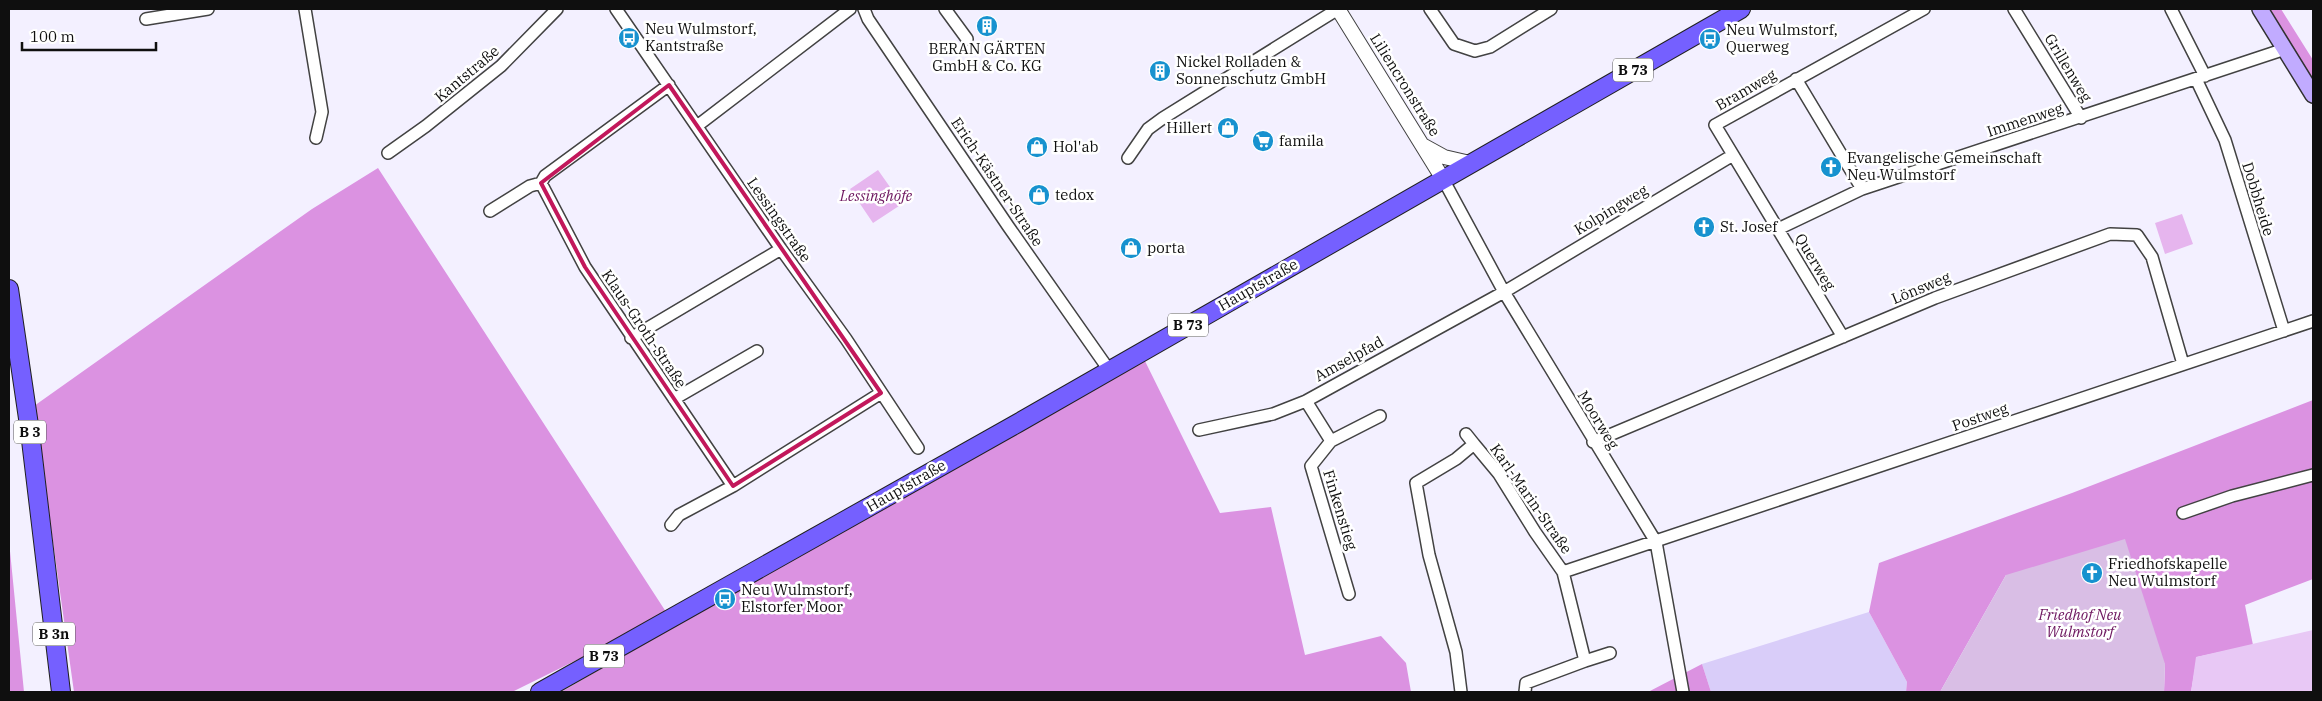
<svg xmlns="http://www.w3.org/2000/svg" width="2322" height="701" font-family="'IBM Plex Serif',serif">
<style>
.farmland{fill:#d9cdf9}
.green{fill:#e6b5ee}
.forest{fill:#db92e1}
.cemetery{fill:#d9bee5}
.pitch{fill:#e8c8f5}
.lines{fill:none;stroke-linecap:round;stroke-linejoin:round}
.minor-casing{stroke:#424242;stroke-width:14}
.tertiary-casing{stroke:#424242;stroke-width:16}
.secondary-casing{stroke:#313131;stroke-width:18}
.primary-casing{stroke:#202020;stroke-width:20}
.minor{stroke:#fff;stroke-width:11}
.tertiary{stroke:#fff;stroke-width:14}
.secondary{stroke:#c1abff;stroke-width:15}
.primary{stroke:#7560ff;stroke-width:18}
.marked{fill:none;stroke:#c2185b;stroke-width:4;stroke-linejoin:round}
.labels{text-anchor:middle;stroke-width:5;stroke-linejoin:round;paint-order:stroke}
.shield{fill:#fff;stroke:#575757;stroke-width:1}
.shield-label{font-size:14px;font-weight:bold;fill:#0f0f0f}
.poi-label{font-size:15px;fill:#0f0f0f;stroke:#fff;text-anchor:start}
.street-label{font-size:15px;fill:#0f0f0f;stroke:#fff}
.park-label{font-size:15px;font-style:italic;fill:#6e1760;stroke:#fff}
</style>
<rect width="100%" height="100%" fill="#f3f0ff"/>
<path class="farmland" d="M1869,612L1907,682L1906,692H1711L1702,664Z"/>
<path class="green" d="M878,170L902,204L873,223L850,189Z
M2182,214L2193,244L2165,254L2155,223Z"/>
<path class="forest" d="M2268,9H2281L2313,60V82Z
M378,168L668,615L512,692H74L34,406L312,209Z
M1142,355L1220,513L1271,507L1305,655L1381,636L1406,663L1411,692H561Z
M2313,400V579L2245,605L2253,645L2197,657L2191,692H2164L2165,664L2006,575L1940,692H1906L1907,682L1869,612L1879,563L2072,493Z
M9,541L24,692H9Z
M1702,664L1711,692H1648Z"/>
<path class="cemetery" d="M2125,539L2165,664L2164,692H1940L2006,575Z"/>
<path class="pitch" d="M2313,630V692H2191L2196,657Z"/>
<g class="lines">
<g class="minor-casing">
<path id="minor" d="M305,9L322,112L316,138
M616,9L781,249L846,339L918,448
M864,9L868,19L1008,226L1109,370
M945,9L967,39
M1430,9L1454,44L1475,51L1490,47L1551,9
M2014,9L2081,118
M2171,9L2205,76
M146,19L208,9
M1796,79L1862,189
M2196,79L2225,140L2284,331
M697,126L850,9
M388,153L426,126L501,66L557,9
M1128,158L1148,129L1163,118L1338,9
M1443,179L1504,292L1656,542L1683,692
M541,183L585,267L733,486
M490,211L530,186L541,183L545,176L669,85
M1778,229L1862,189L2285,49
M1843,337L1715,125L1924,9
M631,338L781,249
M674,399L757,351
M1306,401L1331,441L1311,466L1349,594
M1199,430L1273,414L1306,401L1504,292L1733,155
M1466,434L1474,444
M1331,441L1380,416
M1593,442L1935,298L2110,234L2137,235L2152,257L2183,364
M2183,513L2232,496L2313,475
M671,525L679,515L733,486L881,393
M1563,572L2313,321
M1585,661L1610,653
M1461,692L1456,652L1429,555L1416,483L1456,459L1474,444L1499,474L1535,532L1563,572L1585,661L1526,683L1525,692"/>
</g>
<g class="tertiary-casing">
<path id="tertiary" d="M1338,9L1443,179
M1424,146L1444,157L1470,163"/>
</g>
<g class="secondary-casing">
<path id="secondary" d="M2260,9L2313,95"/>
</g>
<g class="primary-casing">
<path id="primary" d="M9,289L30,432L61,692
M540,692L1018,423L1741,9"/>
</g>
<use href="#minor" class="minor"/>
<use href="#tertiary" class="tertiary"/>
<use href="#secondary" class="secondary"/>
<use href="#primary" class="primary"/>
</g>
<path class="marked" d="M669,85L881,393L733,486L585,267L541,183Z"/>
<defs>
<g id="building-disc" transform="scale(1.125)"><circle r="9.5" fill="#1792cf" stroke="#fff"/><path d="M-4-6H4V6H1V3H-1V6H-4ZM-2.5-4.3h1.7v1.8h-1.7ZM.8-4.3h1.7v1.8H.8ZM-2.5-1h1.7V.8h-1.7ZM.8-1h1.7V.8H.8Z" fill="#fff"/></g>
<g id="bus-disc" transform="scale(1.125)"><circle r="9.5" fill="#1792cf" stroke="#fff"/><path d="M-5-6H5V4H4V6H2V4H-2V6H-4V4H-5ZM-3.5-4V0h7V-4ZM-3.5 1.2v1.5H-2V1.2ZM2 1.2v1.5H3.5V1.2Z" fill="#fff"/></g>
<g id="shop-disc" transform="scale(1.125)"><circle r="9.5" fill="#1792cf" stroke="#fff"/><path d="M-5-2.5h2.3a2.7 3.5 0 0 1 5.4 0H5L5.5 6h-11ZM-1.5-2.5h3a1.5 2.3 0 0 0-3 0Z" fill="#fff"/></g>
<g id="supermarket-disc" transform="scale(1.125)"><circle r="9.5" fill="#1792cf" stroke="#fff"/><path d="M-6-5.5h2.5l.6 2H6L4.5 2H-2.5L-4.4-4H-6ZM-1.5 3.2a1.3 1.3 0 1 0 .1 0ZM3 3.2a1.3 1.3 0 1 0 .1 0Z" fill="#fff"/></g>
<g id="church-disc" transform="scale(1.125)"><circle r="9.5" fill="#1792cf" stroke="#fff"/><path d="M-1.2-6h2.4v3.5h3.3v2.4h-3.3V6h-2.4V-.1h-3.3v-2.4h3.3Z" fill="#fff"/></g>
</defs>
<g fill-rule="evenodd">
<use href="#building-disc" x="987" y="26"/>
<use href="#bus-disc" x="629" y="38"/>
<use href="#bus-disc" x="1710" y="39"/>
<use href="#building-disc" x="1160" y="71"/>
<use href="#shop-disc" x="1228" y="128"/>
<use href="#supermarket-disc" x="1263" y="141"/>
<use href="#shop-disc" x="1037" y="147"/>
<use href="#church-disc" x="1831" y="167"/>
<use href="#shop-disc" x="1039" y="195"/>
<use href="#church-disc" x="1704" y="227"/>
<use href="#shop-disc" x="1131" y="248"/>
<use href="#church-disc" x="2092" y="573"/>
<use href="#bus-disc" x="725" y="599"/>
</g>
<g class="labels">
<g class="shield">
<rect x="1613" y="58.5" width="40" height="23" rx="4"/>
<rect x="1168" y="313.5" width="40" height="23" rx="4"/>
<rect x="14" y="420.5" width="32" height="23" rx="4"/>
<rect x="33" y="622.5" width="42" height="23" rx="4"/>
<rect x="584" y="644.5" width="40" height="23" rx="4"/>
</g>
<g class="shield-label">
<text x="1633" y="75">B 73</text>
<text x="1188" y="330">B 73</text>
<text x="30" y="437">B 3</text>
<text x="54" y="639">B 3n</text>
<text x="604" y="661">B 73</text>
</g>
<g class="poi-label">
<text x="645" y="34">Neu Wulmstorf,<tspan x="645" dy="17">Kantstraße</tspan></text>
<text x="1726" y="35">Neu Wulmstorf,<tspan x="1726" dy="17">Querweg</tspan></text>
<text x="987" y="54" text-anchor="middle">BERAN GÄRTEN<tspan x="987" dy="17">GmbH &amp; Co. KG</tspan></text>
<text x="1176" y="67">Nickel Rolladen &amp;<tspan x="1176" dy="17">Sonnenschutz GmbH</tspan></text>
<text x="1212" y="133" text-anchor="end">Hillert</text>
<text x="1279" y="146">famila</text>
<text x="1053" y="152">Hol'ab</text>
<text x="1847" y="163">Evangelische Gemeinschaft<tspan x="1847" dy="17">Neu Wulmstorf</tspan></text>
<text x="1055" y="200">tedox</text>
<text x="1720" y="232">St. Josef</text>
<text x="1147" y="253">porta</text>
<text x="2108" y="569">Friedhofskapelle<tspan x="2108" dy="17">Neu Wulmstorf</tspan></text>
<text x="741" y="595">Neu Wulmstorf,<tspan x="741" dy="17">Elstorfer Moor</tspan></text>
</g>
<g class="street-label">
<text transform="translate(2068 68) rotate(59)" y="5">Grillenweg</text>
<text transform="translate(467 74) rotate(-40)" y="5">Kantstraße</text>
<text transform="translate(1405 85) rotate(58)" y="5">Liliencronstraße</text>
<text transform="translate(1746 90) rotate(-30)" y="5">Bramweg</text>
<text transform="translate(2025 120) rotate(-18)" y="5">Immenweg</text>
<text transform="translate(997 182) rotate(56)" y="5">Erich-Kästner-Straße</text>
<text transform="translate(2258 199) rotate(73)" y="5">Dobbheide</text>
<text transform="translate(1611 210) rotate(-31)" y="5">Kolpingweg</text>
<text transform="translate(779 220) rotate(55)" y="5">Lessingstraße</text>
<text transform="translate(1815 262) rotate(59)" y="5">Querweg</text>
<text transform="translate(1258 285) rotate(-30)" y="5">Hauptstraße</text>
<text transform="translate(1921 288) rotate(-22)" y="5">Lönsweg</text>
<text transform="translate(644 329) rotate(56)" y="5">Klaus-Groth-Straße</text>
<text transform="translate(1349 359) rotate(-29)" y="5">Amselpfad</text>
<text transform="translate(1980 417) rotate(-19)" y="5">Postweg</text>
<text transform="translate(1598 420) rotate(59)" y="5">Moorweg</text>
<text transform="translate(906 486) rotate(-30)" y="5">Hauptstraße</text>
<text transform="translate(1531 499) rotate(55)" y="5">Karl-Marin-Straße</text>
<text transform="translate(1340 510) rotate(73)" y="5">Finkenstieg</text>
</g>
<g class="park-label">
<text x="876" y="201">Lessinghöfe</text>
<text x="2080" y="620">Friedhof Neu<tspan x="2080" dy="17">Wulmstorf</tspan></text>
</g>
</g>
<rect width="2322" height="701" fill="none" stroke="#0f0f0f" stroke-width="20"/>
<path d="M22 42v8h134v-8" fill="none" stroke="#0f0f0f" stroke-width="2.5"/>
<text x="30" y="42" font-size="15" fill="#0f0f0f" stroke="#ffffff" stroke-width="4" paint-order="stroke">100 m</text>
</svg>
